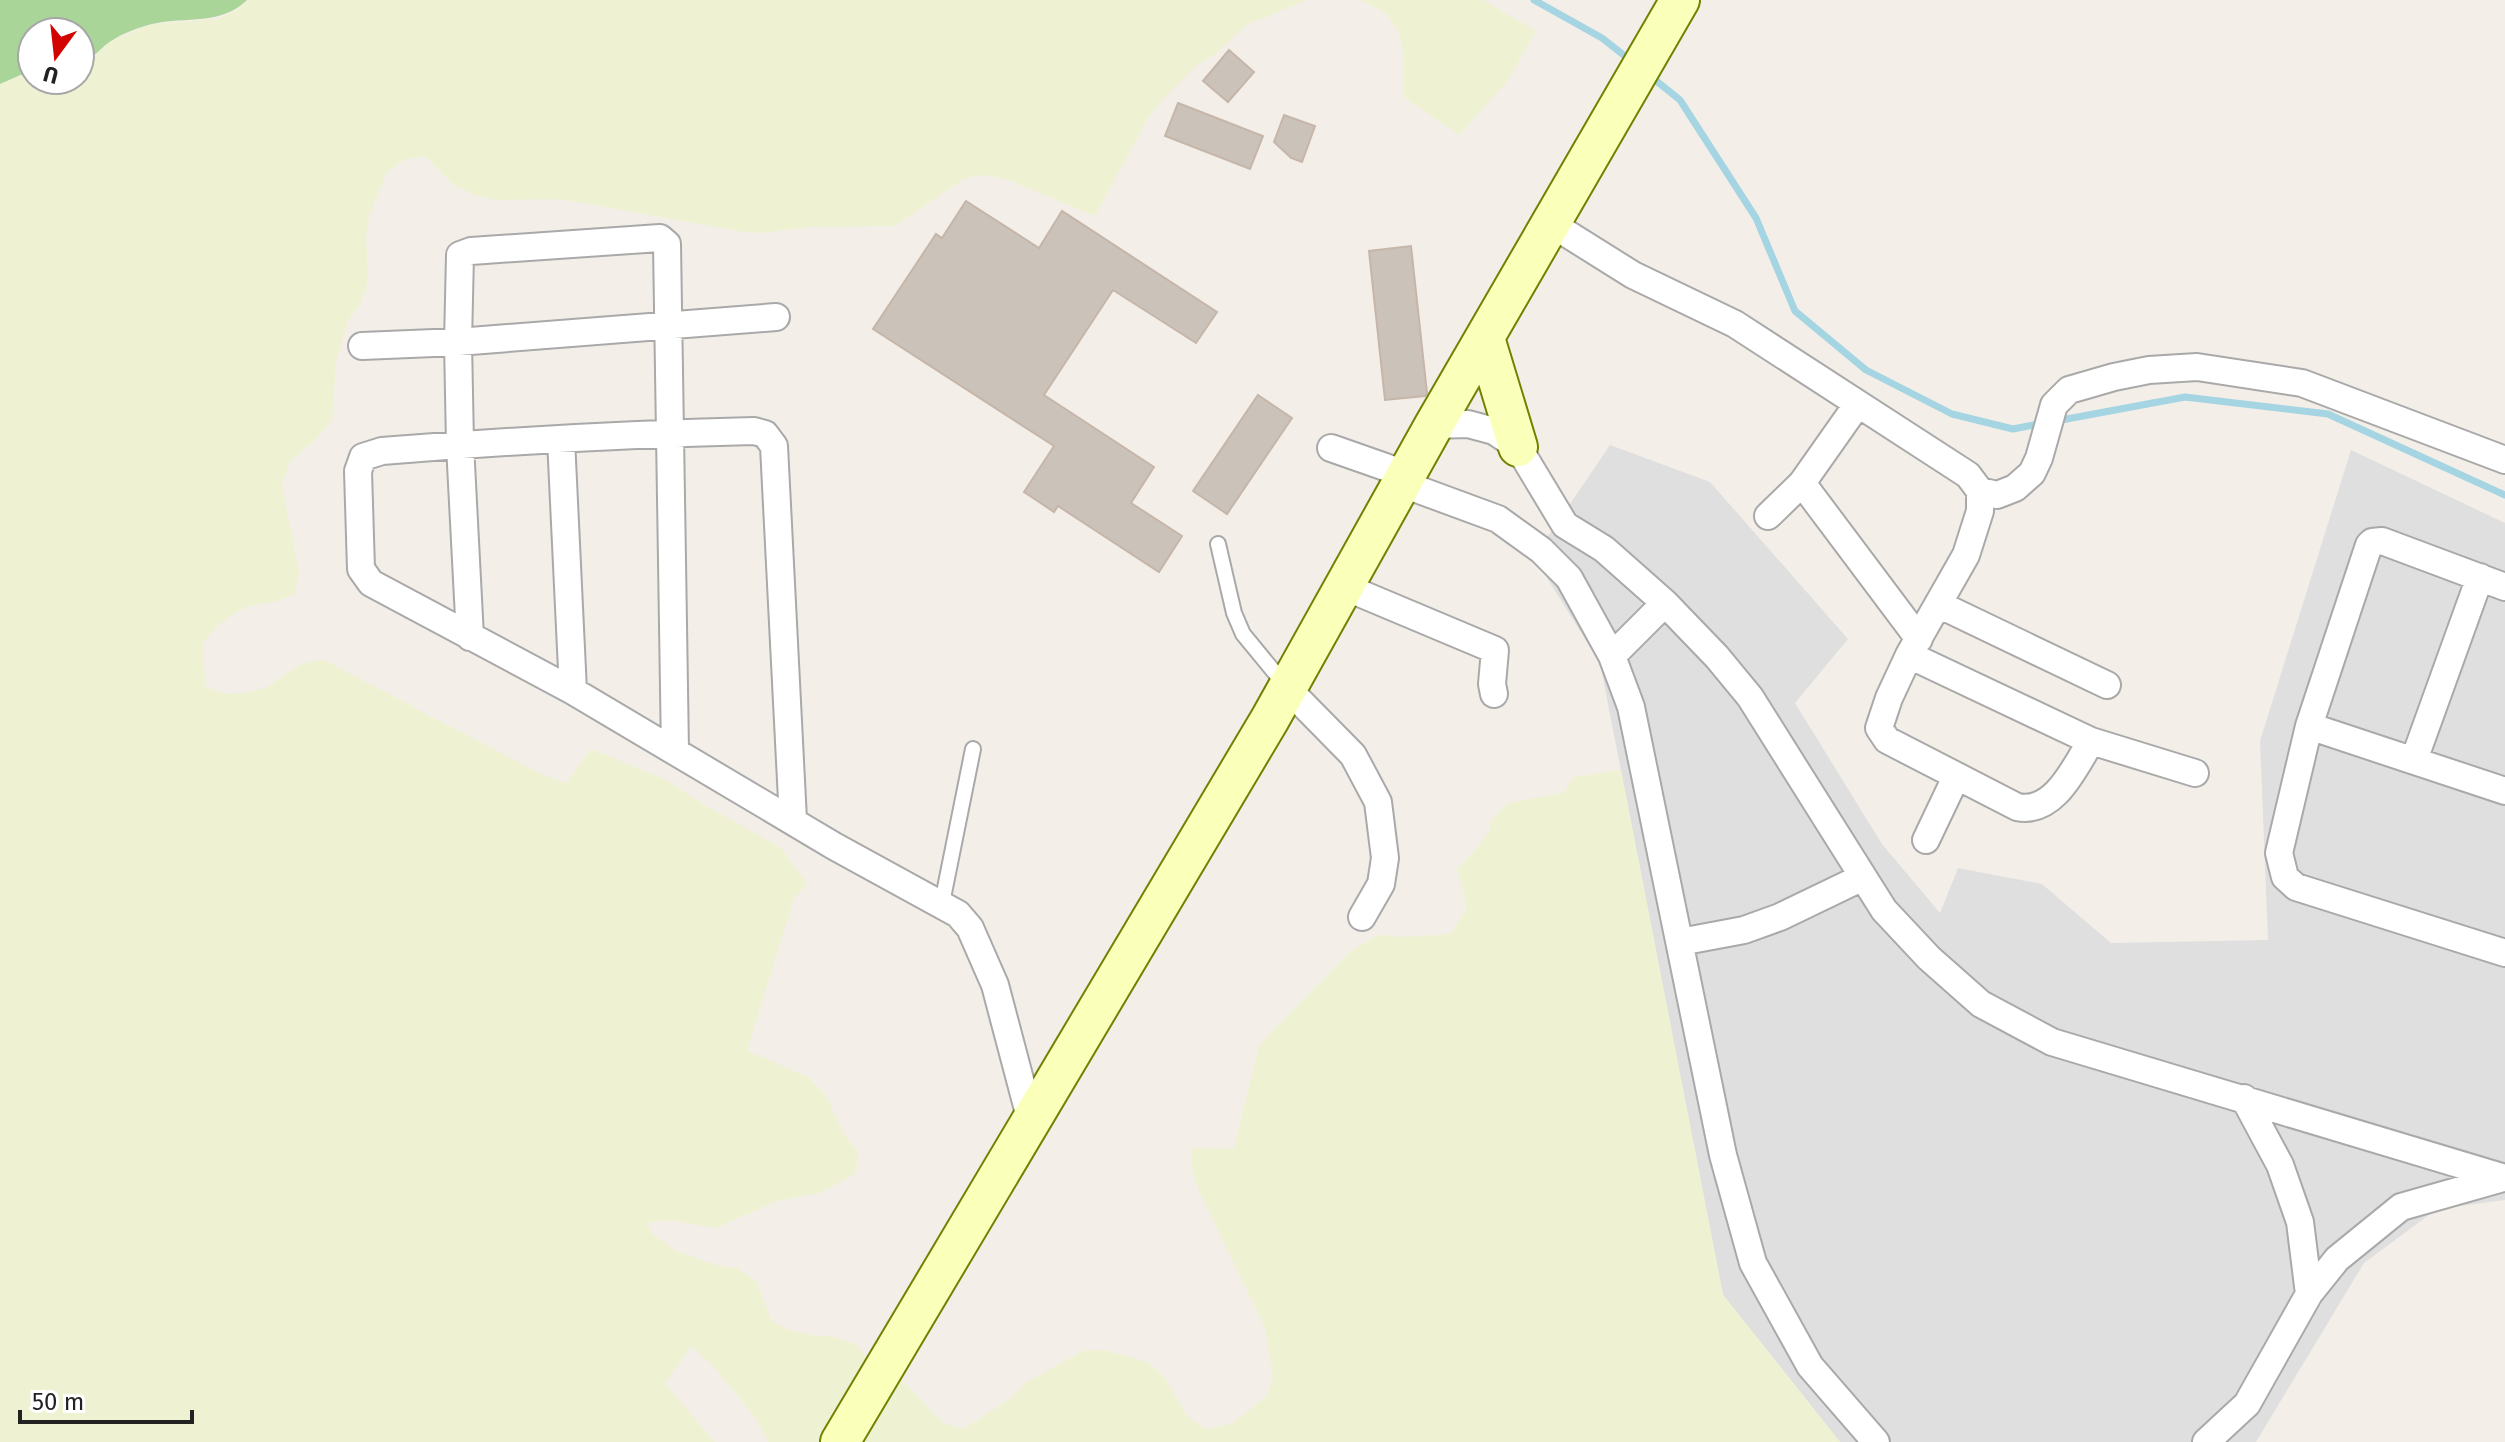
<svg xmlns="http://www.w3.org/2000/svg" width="2505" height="1442" font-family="'Fira Sans',sans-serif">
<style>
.residential{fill:#e0dfdf}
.farmland{fill:#eff2d2}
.forest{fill:#aad599}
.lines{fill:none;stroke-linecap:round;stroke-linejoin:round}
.stream{stroke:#a5d4e3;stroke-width:7}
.building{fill:#cbc2ba;stroke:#c6b6a9;stroke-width:2}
.lane-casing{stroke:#a9a9a9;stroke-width:18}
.street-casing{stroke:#a9a9a9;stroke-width:30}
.secondary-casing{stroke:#718100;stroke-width:42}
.lane{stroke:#fff;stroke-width:14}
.street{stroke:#fff;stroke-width:26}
.secondary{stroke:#faffb9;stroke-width:38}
</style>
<rect width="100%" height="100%" fill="#f3efe8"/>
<path class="residential" d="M1610,445L1710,482L1848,639L1795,703L1882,844L1940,913L1958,868L2042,884L2111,943L2268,940L2260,741L2351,450L2505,523V1200L2437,1209L2364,1263L2256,1442H1840L1723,1295L1600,663L1534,557Z"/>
<path class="farmland" d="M247,0H1307L1247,25L1215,54L1197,65L1161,101L1148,118L1095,216L1008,180L987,175L965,178L895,226L810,227L764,233L743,232L561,199L496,200L474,195L454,185L426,157L405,159L386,173L370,214L366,235L368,281L361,302L348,321L336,361L332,419L319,436L289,463L282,484L299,573L295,593L276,602L256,604L236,612L218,625L203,643L205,686L224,694L245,693L267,687L303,663L324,660L543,775L567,783L591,749L664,779L703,804L780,847L807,883L794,899L747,1050L809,1078L826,1096L844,1135L859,1153L855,1174L819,1193L777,1201L716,1228L675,1221H653L647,1224L653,1234L676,1251L716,1265L737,1268L756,1281L772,1321L790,1330L811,1335L834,1337L855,1344L869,1360L820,1442H768L755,1417L714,1367L691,1346L665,1384L715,1442H0V84L32,70V80H80V59L95,56L111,41L152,24L217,19L237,10Z
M1361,0H1483L1536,31L1507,82L1459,135L1404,97V54L1398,31L1387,14Z
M1621,770L1723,1295L1840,1442H857L898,1376L942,1422L963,1429L1010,1399L1025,1383L1083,1351L1104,1350L1148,1362L1165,1378L1187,1416L1206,1429L1231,1424L1266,1397L1273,1378L1265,1328L1198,1189L1191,1166L1192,1148L1234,1149L1259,1045L1351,951L1378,935L1405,937L1450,934L1467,908L1457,869L1477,848L1490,830L1491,820L1508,803L1564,793L1574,777Z"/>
<path class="forest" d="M0,0H247C220,26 187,16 152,24C140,27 121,34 111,41C97,50 100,56 80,59V32H32V70L0,84Z"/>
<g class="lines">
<path class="stream" d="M1534,0L1602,38L1630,60
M1649,75L1680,100L1756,218L1795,311L1866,370L1952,414L2013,429L2044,423
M2056,421L2185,397L2328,414L2505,495"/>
</g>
<path class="building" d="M1229,50L1254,72L1228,102L1203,81Z
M1178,103L1263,136L1250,169L1165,136Z
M1284,115L1315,126L1302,162L1291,158L1274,142Z
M966,201L1039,248L1062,211L1217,312L1196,343L1113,290L1044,395L1154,467L1131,503L1182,536L1159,572L1058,506L1054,512L1024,492L1054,446L873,329L936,234L942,238Z
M1411,246L1427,393L1425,396L1385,400L1369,251Z
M1258,395L1292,418L1227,514L1193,491Z"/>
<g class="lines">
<g class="lane-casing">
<path id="lane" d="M1218,544L1234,613L1243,634L1285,685
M942,903L973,749"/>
</g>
<g class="street-casing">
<path id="street" d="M1550,223L1633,275L1735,324L1968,475L1980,491V511L1966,555L1909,655L1889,698L1879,728L1887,740L2017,807C2054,815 2075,767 2091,741L1909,655
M362,346L458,342L776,317
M1857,405L1802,483L1919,639
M1434,425L1468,424L1494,431L1518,447L1565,525L1604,549L1665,603L1717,657L1750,697L1884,910L1929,958L1981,1004L2052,1042L2505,1178
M561,439L573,691
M1331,448L1408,475
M1403,484L1498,519L1541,550L1569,578L1612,656L1631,707L1723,1155L1753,1263L1810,1366L1876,1442
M1980,491L1997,495L2015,488L2032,473L2039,458L2054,405L2069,390L2114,377L2149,370L2197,367L2302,383L2505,460
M1768,516L1802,483
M1345,587L1495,650L1492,684L1494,694
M2505,587L2382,541L2372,542L2369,545L2309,726L2279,853L2285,877L2296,887L2505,953
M1940,605L2107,685
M470,637L460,445L458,342L460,255L471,251L660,238L667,244L675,751
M1612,656L1665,603
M1287,688L1353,755L1378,802L1385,858L1381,884L1362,917
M2309,726L2505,791
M2091,741L2195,773
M2414,760L2480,577
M793,820L774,446L765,434L754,431C630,434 506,441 382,451L363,457L358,471L361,569L371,583L573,691L834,846L958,914L970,928L995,985L1031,1121
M1926,840L1956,777
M1680,942L1744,930L1780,917L1863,877
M2244,1098L2280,1165L2300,1222L2309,1294
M2206,1442L2247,1404L2309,1294L2337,1259L2401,1207L2503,1178"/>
</g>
<g class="secondary-casing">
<path id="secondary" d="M1485,338L1518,447
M840,1442L1270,719L1434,425L1680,0"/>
</g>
<use href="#lane" class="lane"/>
<use href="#street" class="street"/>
<use href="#secondary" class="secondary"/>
</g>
<g transform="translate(56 56) rotate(195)"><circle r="38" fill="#ffffff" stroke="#a7a7a7" stroke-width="2"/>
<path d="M0-6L14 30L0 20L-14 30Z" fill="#d30400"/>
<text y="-12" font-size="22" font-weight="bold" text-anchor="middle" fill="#222222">U</text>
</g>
<path d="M20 1410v12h172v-12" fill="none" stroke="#222222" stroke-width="4"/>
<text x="32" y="1410" font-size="24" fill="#222222" stroke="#ffffff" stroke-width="6" paint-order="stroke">50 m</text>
</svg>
